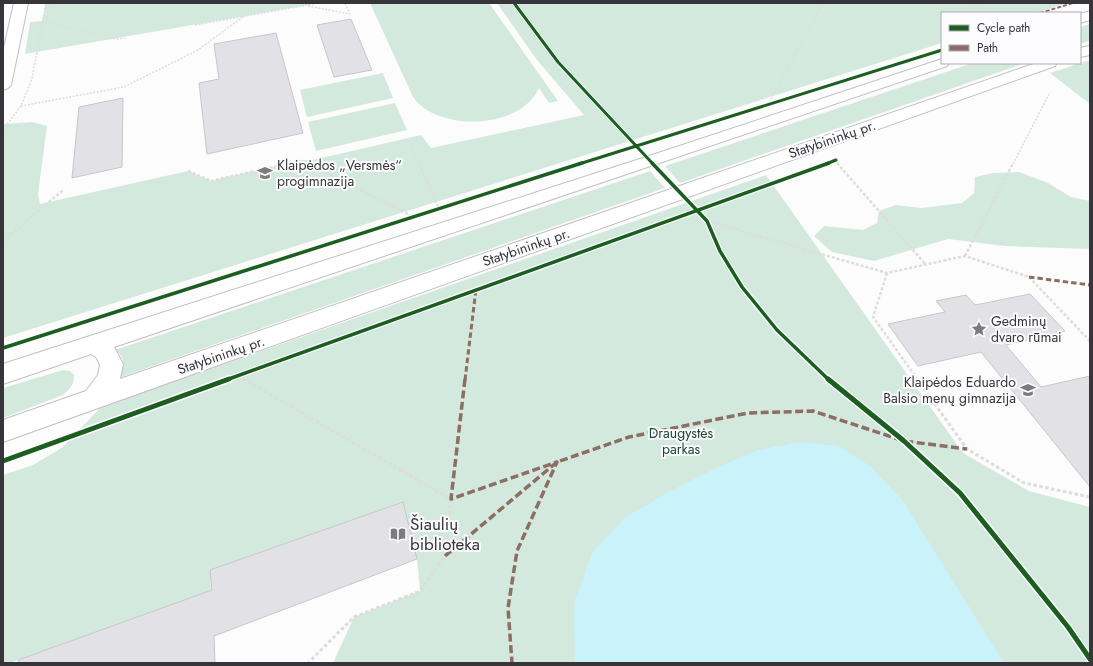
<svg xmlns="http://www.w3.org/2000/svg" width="1093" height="666" font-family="Jost,sans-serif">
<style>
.green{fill:#d3e9de}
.water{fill:#caf2fb}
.building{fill:#e2e1e5;stroke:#c7c6c8}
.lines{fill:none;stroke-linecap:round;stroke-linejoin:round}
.minor-casing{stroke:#c1c0c3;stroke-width:2}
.primary-casing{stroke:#c1c0c3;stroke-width:2}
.path-far2{stroke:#ddddde;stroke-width:1.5;stroke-dasharray:2 1.5;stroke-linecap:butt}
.path-far1{stroke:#ddddde;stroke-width:2.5;stroke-dasharray:3 2;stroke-linecap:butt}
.path{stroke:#ddddde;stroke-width:3;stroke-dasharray:3.5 2.5;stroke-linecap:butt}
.minor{fill:#fff;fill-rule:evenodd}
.primary{fill:#fff;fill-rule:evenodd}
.quiet-far2{stroke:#8d6e63;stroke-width:2;stroke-dasharray:4 2;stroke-linecap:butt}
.quiet-far1{stroke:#8d6e63;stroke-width:3;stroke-dasharray:5.5 3;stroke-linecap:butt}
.quiet{stroke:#8d6e63;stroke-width:3.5;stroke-dasharray:8 3.5;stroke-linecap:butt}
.cycleway-far2-casing{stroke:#fcfbfe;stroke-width:4.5}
.cycleway-far1-casing{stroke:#fcfbfe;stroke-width:6}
.cycleway-casing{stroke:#fcfbfe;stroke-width:8}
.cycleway-far2{stroke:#1b5e20;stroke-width:3}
.cycleway-far1{stroke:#1b5e20;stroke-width:3.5}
.cycleway{stroke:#1b5e20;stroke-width:5}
.labels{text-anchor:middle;stroke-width:4;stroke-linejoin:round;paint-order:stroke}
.street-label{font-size:14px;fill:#37353a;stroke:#fcfbfe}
.poi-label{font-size:14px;fill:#37353a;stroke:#fcfbfe;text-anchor:start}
.park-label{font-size:14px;fill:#174733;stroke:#fcfbfe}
.near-poi-label{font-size:17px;fill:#37353a;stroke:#fcfbfe;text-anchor:start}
</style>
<rect width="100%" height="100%" fill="#fcfcfd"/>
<path class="green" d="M46,3H319L25,54L30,22L42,21Z
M370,3H489L558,101L549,103L539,88C521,130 437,132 413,97Z
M497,3H1067L1035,13H942V43L3,338V124L32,122L47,126L38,194L40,204L188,171L211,181L302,160H313L421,135L431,148L584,115L537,60Z
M1090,24V41L1080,44V27Z
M1090,60V104L1050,73Z
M973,63H1025L680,183L665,166Z
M383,73L393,98L307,117L300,90Z
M395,103L407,130L316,151L308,122Z
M650,171L665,188L118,378C124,368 127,358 115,350Z
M1019,172L1048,183L1071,197L1090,201V249L1005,246L948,239L874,261L832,252L814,236L824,226L863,230L877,223L879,211L896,205L922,208L962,203L974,193L975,177L993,173Z
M766,175L963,453L1029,491L1090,507V663H333L354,617L420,591L417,559L402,502L210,570L211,590L10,663H3V475L33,465L63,447L101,407Z
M63,370L70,371L74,375C74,385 70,389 63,395L3,418V388Z"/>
<path class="water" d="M801,442L838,446L870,466L903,501L1004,663H575L574,604L592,553L626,517L669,492L714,469L758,450Z"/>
<path class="building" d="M351,19L372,70L334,77L317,25Z
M276,33L303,133L207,154L199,83L219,79L214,44Z
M123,98L122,167L72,178L79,107Z
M1030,294L1065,331L1006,345L1041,387L1090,376V487L981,352L918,366L888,324L945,312L936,301L966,295L975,305Z
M403,502L417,559L214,636L215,663H19L18,660L212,590L210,570Z"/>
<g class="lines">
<g class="minor-casing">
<path id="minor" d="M14,3H28L11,85L8,88L3,90V52Z"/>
</g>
<g class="primary-casing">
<path id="primary" d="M1090,11V20L1080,23V14Z
M1090,46V55L1080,57V48Z
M942,59V63H949L947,66L114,347L123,364L120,379L1036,63H1057L1055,66L3,442V420L86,391L98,375L100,365L96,357L91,354L3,384V364L646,157Z"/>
</g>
<path class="path-far2" d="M970,3L988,13
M308,6L350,14L345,3
M44,9L57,3
M42,21L116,39L125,38
M195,25L319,3
M1077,82L1090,92
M771,99L823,3
M21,106L124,87L198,50L244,16
M3,130L21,106L32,79L46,3
M410,142L419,164
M836,161L838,164
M286,164L302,160L309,164
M1013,164L1050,92"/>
<path class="path-far1" d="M307,163L412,216
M419,163L439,209
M837,163L926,265
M188,171L211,181L291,163
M707,221L887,273L965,256L1029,277L1090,341
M3,241L63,190
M965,256L1013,163
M887,273L873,317L918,380
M238,376L245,380"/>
<path class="path" d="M243,379L451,499L445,556L420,591L354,617L308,663
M917,379L967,449L1024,483L1090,497"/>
<use href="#minor" class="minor"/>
<use href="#primary" class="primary"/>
<path class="quiet-far2" d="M1040,13L1073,3"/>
<path class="quiet-far1" d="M1029,277L1090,285
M465,380L476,289"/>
<path class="quiet" d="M465,379L451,499L557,462L517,551L508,608L512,663
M445,556L557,462L629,437L748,413L813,411L904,441L967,449"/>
<g class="cycleway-far2-casing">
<path id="cycleway-far2" d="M514,3L558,62L653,164
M579,164L942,50
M826,164L836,160"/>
</g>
<g class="cycleway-far1-casing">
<path id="cycleway-far1" d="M652,163L707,221L720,251L742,287L777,330L829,380
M3,348L582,163
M226,380L829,163"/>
</g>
<g class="cycleway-casing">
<path id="cycleway" d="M828,379L904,441L960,493L1068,627L1090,659
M3,461L229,379"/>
</g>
<use href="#cycleway-far2" class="cycleway-far2"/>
<use href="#cycleway-far1" class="cycleway-far1"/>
<use href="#cycleway" class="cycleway"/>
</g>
<defs>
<g id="school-bare" transform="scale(1.2)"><path d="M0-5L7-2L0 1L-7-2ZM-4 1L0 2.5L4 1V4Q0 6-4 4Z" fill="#7c7b7e" stroke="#fcfbfe" stroke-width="2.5" paint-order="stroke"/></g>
<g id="sight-bare" transform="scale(1.2)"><path d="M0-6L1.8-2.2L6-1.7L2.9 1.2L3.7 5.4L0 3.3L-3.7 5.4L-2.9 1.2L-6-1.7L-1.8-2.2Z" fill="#7c7b7e" stroke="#fcfbfe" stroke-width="2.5" paint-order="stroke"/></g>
<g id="library-bare" transform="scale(1.2)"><path d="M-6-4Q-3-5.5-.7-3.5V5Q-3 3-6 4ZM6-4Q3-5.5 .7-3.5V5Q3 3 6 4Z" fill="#7c7b7e" stroke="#fcfbfe" stroke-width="2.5" paint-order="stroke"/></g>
</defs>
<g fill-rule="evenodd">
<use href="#school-bare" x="265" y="173"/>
<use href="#sight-bare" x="979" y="329"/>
<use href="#school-bare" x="1028" y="390"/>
<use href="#library-bare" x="398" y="534"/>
</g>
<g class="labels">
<g class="street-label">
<text transform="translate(832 139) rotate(-19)" y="5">Statybininkų pr.</text>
<text transform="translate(526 247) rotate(-19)" y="5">Statybininkų pr.</text>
<text transform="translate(221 355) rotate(-19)" y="5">Statybininkų pr.</text>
</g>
<g class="poi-label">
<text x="277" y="170">Klaipėdos „Versmės“<tspan x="277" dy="16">progimnazija</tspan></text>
<text x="991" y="326">Gedminų<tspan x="991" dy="16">dvaro rūmai</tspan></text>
<text x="1016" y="387" text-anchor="end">Klaipėdos Eduardo<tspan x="1016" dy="16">Balsio menų gimnazija</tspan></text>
</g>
<g class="park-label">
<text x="681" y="438">Draugystės<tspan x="681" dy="16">parkas</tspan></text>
</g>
<g class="near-poi-label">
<text x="410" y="530">Šiaulių<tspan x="410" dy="20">biblioteka</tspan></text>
</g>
</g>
<rect width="1093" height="666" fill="none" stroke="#37353a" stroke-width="8"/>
<rect x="941" y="12" width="140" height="52" fill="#fcfbfe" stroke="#adacb0"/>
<rect x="949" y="25" width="20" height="6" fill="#1b5e20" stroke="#adacb0"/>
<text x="977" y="32" font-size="12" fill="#37353a">Cycle path</text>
<rect x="949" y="45" width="20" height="6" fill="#8d6e63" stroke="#adacb0"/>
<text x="977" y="52" font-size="12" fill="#37353a">Path</text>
</svg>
